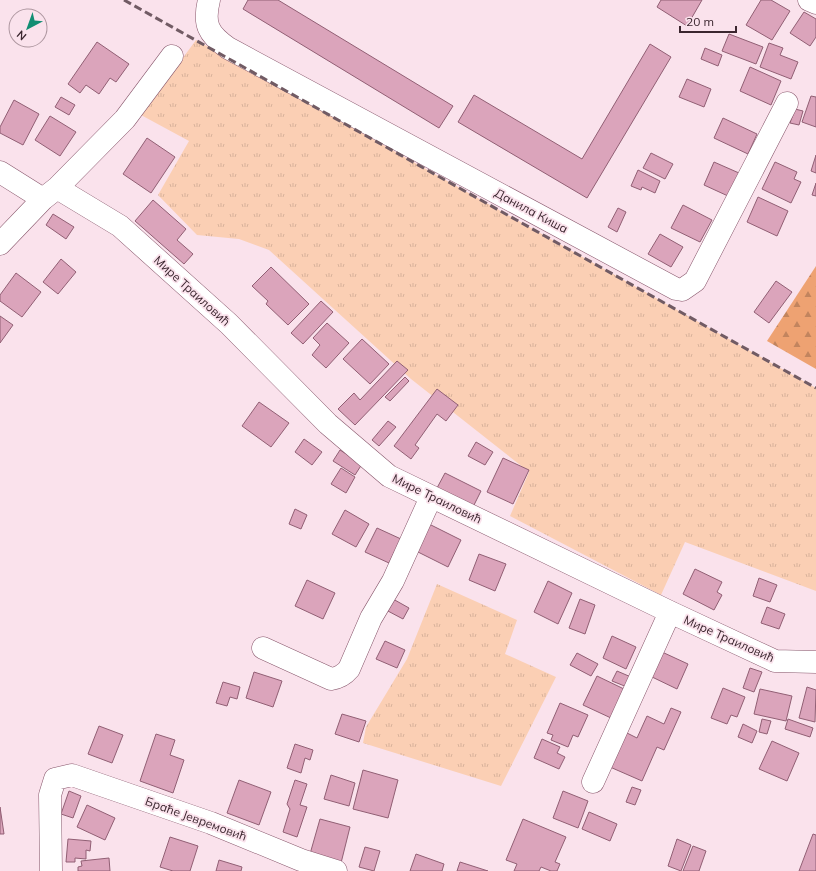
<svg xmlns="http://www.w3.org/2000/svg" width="816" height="871" font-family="Mulish,sans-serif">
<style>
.grass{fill:url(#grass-tufts)}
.forest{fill:url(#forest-firs)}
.building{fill:#dba4bb;stroke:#915f74}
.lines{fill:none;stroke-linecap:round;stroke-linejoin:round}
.minor-casing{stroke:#87566b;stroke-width:23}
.minor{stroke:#fff;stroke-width:22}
.rail{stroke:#715b64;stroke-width:3;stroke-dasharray:8 4;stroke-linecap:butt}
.labels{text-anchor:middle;stroke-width:3.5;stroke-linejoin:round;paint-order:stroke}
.street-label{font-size:12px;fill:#3b262f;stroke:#fae2ec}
</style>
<defs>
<pattern id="grass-tufts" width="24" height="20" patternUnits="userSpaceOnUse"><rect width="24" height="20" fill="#fbcfb4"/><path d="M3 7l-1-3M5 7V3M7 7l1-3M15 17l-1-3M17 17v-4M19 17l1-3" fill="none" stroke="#d8b29b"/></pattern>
<pattern id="forest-firs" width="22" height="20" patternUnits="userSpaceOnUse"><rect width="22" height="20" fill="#eea272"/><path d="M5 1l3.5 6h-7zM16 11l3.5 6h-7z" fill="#c2845e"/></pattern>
</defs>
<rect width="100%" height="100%" fill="#fae2ec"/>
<path class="grass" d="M196,40L816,388V591L685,542L661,595L510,516L529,472L411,379L269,250L239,239L197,235L158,195L189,141L141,115Z
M437,584L517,620L505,654L556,677L501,786L363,743L366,727L407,659Z"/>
<path class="forest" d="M816,266V369L767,341Z"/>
<path class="building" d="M248,0H278L453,106L439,128L243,9Z
M661,0H702L687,26L657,7Z
M761,0H771L790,11L772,40L746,25Z
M804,12L816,19V37L810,46L790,33Z
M729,34L763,47L756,64L722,51Z
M97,42L129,64L116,82L110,78L99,94L86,85L80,93L68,84Z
M769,43L783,48L780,55L798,62L791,79L760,67Z
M650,44L671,57L587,198L458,122L474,95L582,159Z
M705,48L722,55L718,66L701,59Z
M750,67L781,81L771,105L740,91Z
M687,79L711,89L704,107L679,97Z
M811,96L816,97V127L802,122Z
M61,97L75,105L69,115L55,107Z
M14,100L39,114L23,145L0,133V127Z
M795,109L803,111L799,125L790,123Z
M50,116L76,132L60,156L35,140Z
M723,118L757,134L748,154L714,138Z
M147,138L175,157L151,193L123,174Z
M651,153L673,164L665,179L643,168Z
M816,155V173L811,171Z
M714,162L739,173L728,196L704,185Z
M775,162L797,172L794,179L801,182L791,203L762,189Z
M638,170L660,181L655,193L642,187L641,190L631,186Z
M816,183V196L812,195Z
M758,197L788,211L777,236L747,222Z
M153,200L186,229L177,240L193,254L184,264L135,221Z
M683,205L712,220L700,242L671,228Z
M618,208L626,212L617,232L608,227Z
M53,214L74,227L66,239L46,225Z
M660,234L683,247L671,267L648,254Z
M61,259L76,272L58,294L43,282Z
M271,267L309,304L288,325L266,304L268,301L252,286Z
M16,273L41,292L22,317L0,301V295Z
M776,281L792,292L769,323L754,312Z
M321,301L333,312L303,344L291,333Z
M0,316L13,325L0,343Z
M327,323L349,343L326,368L312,355L320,345L313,338Z
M362,339L389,364L370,384L343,359Z
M397,361L408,370L355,425L338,409L354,393L360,400Z
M405,377L409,381L390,401L385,397Z
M437,389L458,405L446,421L437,414L415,445L419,448L411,459L394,446Z
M259,402L289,423L271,447L242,426Z
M388,421L396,427L379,446L372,440Z
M304,439L322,452L312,465L295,452Z
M476,442L493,452L485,465L468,456Z
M340,450L362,464L355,475L333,461Z
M503,458L529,470L513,504L487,492Z
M341,468L355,477L346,493L331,484Z
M445,473L481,491L473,507L437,488Z
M295,509L307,515L301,529L289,524Z
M345,510L369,524L356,547L332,534Z
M427,523L461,540L448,567L414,550Z
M377,528L401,539L389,563L365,552Z
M479,554L506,564L495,591L469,580Z
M695,569L722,582L717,592L722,595L714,610L683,594Z
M759,578L777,585L770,602L753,596Z
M307,580L335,593L323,619L295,606Z
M548,581L572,593L558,624L534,612Z
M393,599L409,608L403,619L386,610Z
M580,599L595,605L585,634L569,628Z
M767,607L785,614L779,629L761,623Z
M612,636L636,647L626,669L603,658Z
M385,641L405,650L397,668L376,659Z
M662,652L688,664L677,689L650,676Z
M577,653L598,664L591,676L570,665Z
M750,668L762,672L754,692L743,688Z
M617,671L631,677L627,687L612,681Z
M254,672L282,681L273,707L246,698Z
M597,676L624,689L611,718L583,705Z
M223,682L240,687L237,699L230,697L227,706L216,703Z
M807,687L816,690L815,722L799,718Z
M723,688L745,697L737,717L731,715L727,724L711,718Z
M760,689L792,696L786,721L754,714Z
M560,703L588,715L578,737L573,735L568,747L551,740L553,735L547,733Z
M671,708L681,712L664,750L657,747L642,781L610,767L625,732L637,738L647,716L664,724Z
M342,714L366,721L359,742L335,734Z
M762,719L771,721L767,734L759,732Z
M788,719L813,728L810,737L785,729Z
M743,724L757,731L752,743L738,737Z
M99,726L123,735L112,763L88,754Z
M156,734L175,740L170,755L184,760L173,793L140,781Z
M542,739L560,747L557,753L565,757L559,769L534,758Z
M772,741L799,753L787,781L759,769Z
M295,744L313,750L310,760L305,758L301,773L287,768Z
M363,770L398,780L388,818L353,809Z
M331,775L355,783L349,806L324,799Z
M239,780L271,792L259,825L227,813Z
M295,780L307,784L300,805L307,807L297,837L283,832L290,809L287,804Z
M632,787L641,790L635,805L626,802Z
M69,791L81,796L73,818L61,814Z
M563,791L588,801L578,828L553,818Z
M87,805L115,818L105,840L77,827Z
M0,807L4,834H0Z
M589,812L617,824L610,841L582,829Z
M320,819L350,827L341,863L310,854Z
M523,819L566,837L555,862L560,864L557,871H551L541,867L539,871H514L517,864L506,860Z
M813,834L816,835V871H799Z
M170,837L198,846L190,871H173L160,867Z
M68,839L91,841L90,851L86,850V859L75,858V862H66Z
M677,839L691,845L681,871L668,866Z
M693,846L706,851L699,871H683Z
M365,847L380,851L374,871L359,867Z
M416,854L444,864L442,871H410Z
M109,858L110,871H78V867L82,866L81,861Z
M219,860L242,867L241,871H216Z
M460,862L488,871H457Z"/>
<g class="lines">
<g class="minor-casing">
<path id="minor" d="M209,0C203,24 208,34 228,48L676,289L682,290L695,281L787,103
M809,0L816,3
M0,172L43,199
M57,188L125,119L172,56
M0,244L43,199L57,188L120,226L229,324L328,424L389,476L670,612L775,661L816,662
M263,648L331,679C339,678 344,675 349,669L371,618L393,581L431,497
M593,782L670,612
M51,871L50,795L55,779L72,775L211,823L301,860L336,871"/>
</g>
<use href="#minor" class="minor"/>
<path class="rail" d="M124,0L816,388"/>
</g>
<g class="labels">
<g class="street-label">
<text transform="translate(531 211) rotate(28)" y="4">Данила Киша</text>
<text transform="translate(192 291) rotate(42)" y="4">Мире Траиловић</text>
<text transform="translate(437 499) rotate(26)" y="4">Мире Траиловић</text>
<text transform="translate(729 639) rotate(24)" y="4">Мире Траиловић</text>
<text transform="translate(196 819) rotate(20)" y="4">Браће Јевремовић</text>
</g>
</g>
<g transform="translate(28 28) rotate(221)"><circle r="19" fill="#fae2ec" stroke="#ae97a0"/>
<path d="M0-3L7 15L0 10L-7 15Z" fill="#128e73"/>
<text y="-6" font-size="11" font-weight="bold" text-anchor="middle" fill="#3b262f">N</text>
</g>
<path d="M680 26v6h56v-6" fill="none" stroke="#3b262f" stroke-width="2"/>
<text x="686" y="26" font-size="12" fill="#3b262f" stroke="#fae2ec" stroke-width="3" paint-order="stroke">20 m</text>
</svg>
